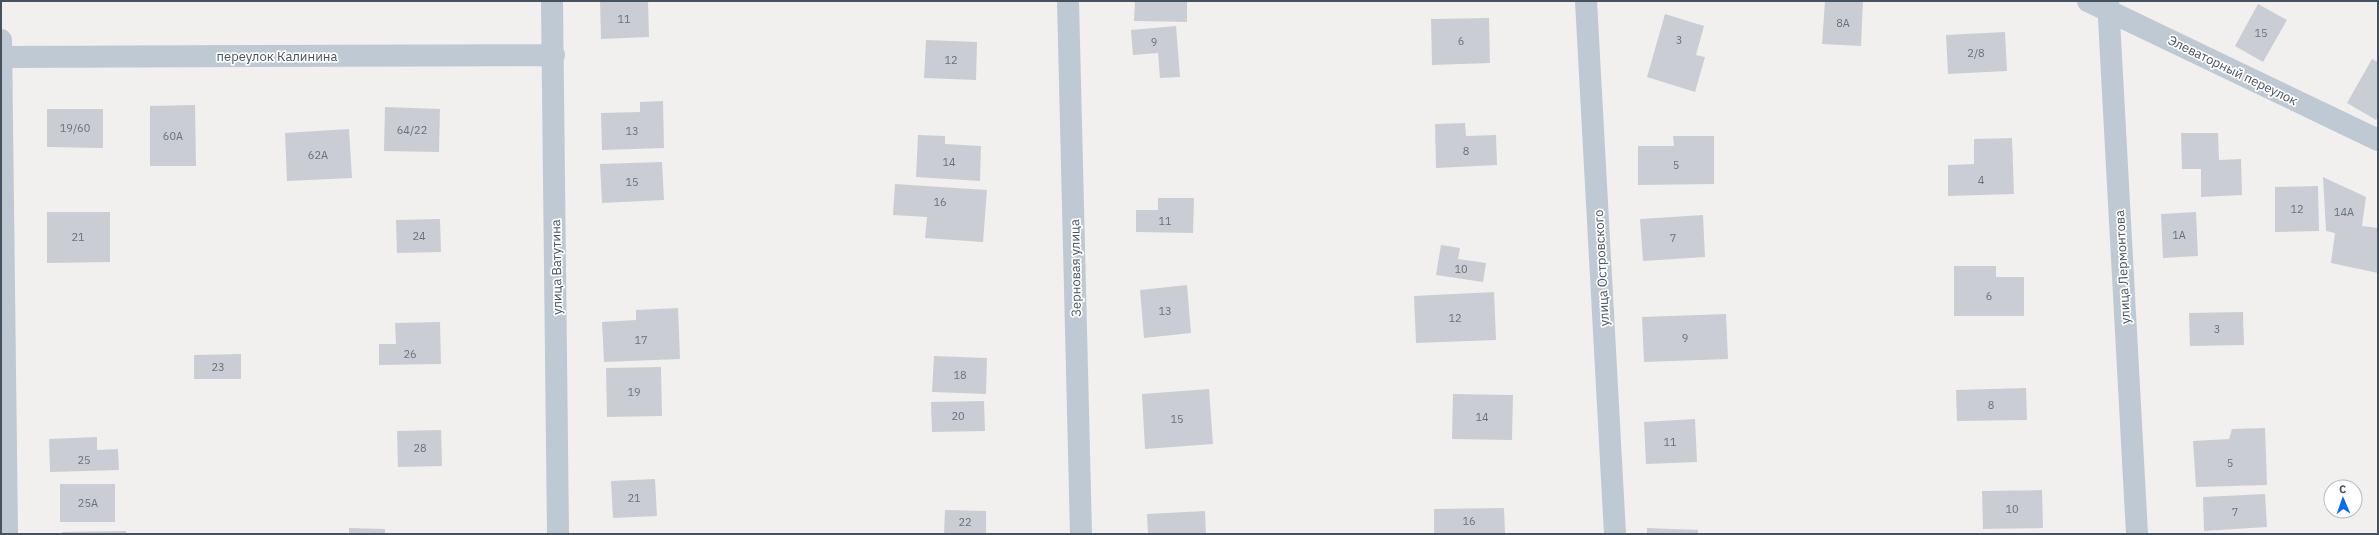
<svg xmlns="http://www.w3.org/2000/svg" width="2379" height="535" font-family="'IBM Plex Sans',sans-serif">
<style>
.building{fill:#caced4}
.lines{fill:none;stroke-linecap:round;stroke-linejoin:round}
.street{stroke:#bec9d3;stroke-width:22}
.labels{text-anchor:middle;stroke-width:3.5;stroke-linejoin:round;paint-order:stroke}
.number-label{font-size:11px;fill:#66717c}
.street-label{font-size:13px;fill:#45525f;stroke:#fff}
</style>
<rect width="100%" height="100%" fill="#f2efef"/>
<path class="building" d="M600,1H648L649,37L601,39Z
M1135,1H1187V22L1134,21Z
M1825,1H1863L1861,46L1822,44Z
M2258,4L2287,20L2263,62L2235,46Z
M1665,14L1704,26L1696,55L1705,57L1695,92L1647,77Z
M1489,18L1490,63L1432,65L1431,19Z
M1176,26L1180,77L1160,78L1158,53L1133,55L1131,30Z
M2005,32L2007,71L1948,74L1946,35Z
M926,40L977,42L976,80L924,78Z
M2372,59L2378,62V117L2376,120L2347,103Z
M663,101L664,148L602,150L601,113L640,112V102Z
M195,105L196,166H150V106Z
M385,107L440,109L439,152L384,151Z
M47,109H103V148L47,147Z
M1465,123L1466,136L1496,135L1497,165L1436,168L1435,124Z
M349,129L352,178L287,181L285,133Z
M2181,133H2218L2219,160L2241,159L2242,195L2201,197V169H2182Z
M918,135L945,136V144L981,146L980,181L916,177Z
M1673,136H1714V184L1638,185V146H1674Z
M2012,138L2014,194L1948,196V165L1974,164V139Z
M662,162L664,200L602,203L600,164Z
M2323,177L2366,197L2362,226L2378,228V273L2331,263L2335,233L2326,231Z
M895,184L987,190L983,242L925,238L927,217L893,215Z
M2318,186L2319,231L2275,232V187Z
M1158,198H1194L1193,233L1136,232V210H1158Z
M47,212H110V262L47,263Z
M2196,212L2198,256L2163,258L2161,214Z
M1703,215L1705,257L1643,261L1640,219Z
M440,219L441,252L397,253L396,220Z
M1441,245L1460,248L1458,259L1486,263L1483,282L1436,275Z
M1954,266H1996V277H2024V316H1954Z
M1187,285L1191,333L1144,338L1140,290Z
M1494,292L1496,340L1416,343L1414,296Z
M678,308L680,359L604,362L602,322L636,320V310Z
M2243,312L2244,345L2190,346L2189,313Z
M1726,314L1728,359L1644,362L1642,317Z
M440,322L441,364L379,365V344H396L395,323Z
M241,354V379H194V355Z
M934,356L987,358L986,394L932,392Z
M661,367L662,416L607,417L606,368Z
M2026,388L2027,420L1957,421L1956,390Z
M1209,389L1213,444L1145,449L1142,394Z
M1453,394L1513,395L1512,440L1452,439Z
M984,401L985,431L932,432L931,402Z
M1695,419L1697,462L1646,464L1644,422Z
M2265,428L2267,485L2196,487L2193,441L2229,439L2232,429Z
M441,430L442,466L398,467L397,431Z
M97,437V450L118,449L119,470L50,472L49,439Z
M655,479L657,516L613,518L611,481Z
M60,484H115V522H60Z
M2042,490L2043,528L1983,529L1982,491Z
M2265,494L2267,527L2204,531L2203,497Z
M1504,508L1505,534H1434V509Z
M945,510L986,511V534H944Z
M1205,511L1206,534H1148L1147,514Z
M349,528L385,529V534H349Z
M1647,528L1698,530V534H1647Z
M126,531V534H62V532Z"/>
<g class="lines">
<path class="street" d="M552,1L558,534
M1068,1L1081,534
M1586,1L1615,534
M2088,1L2378,140
M2108,1L2137,534
M1,40L7,534
M1,57L554,55"/>
</g>
<g class="labels">
<g class="number-label">
<text x="624" y="23">11</text>
<text x="1843" y="27">8А</text>
<text x="2261" y="37">15</text>
<text x="1679" y="44">3</text>
<text x="1461" y="45">6</text>
<text x="1154" y="46">9</text>
<text x="1976" y="57">2/8</text>
<text x="951" y="64">12</text>
<text x="75" y="132">19/60</text>
<text x="412" y="134">64/22</text>
<text x="632" y="135">13</text>
<text x="173" y="140">60А</text>
<text x="1466" y="155">8</text>
<text x="318" y="159">62А</text>
<text x="949" y="166">14</text>
<text x="1676" y="169">5</text>
<text x="1981" y="184">4</text>
<text x="632" y="186">15</text>
<text x="940" y="206">16</text>
<text x="2297" y="213">12</text>
<text x="2344" y="216">14А</text>
<text x="1165" y="225">11</text>
<text x="2179" y="239">1А</text>
<text x="419" y="240">24</text>
<text x="78" y="241">21</text>
<text x="1673" y="242">7</text>
<text x="1461" y="273">10</text>
<text x="1989" y="300">6</text>
<text x="1165" y="315">13</text>
<text x="1455" y="322">12</text>
<text x="2217" y="333">3</text>
<text x="1685" y="342">9</text>
<text x="641" y="344">17</text>
<text x="410" y="358">26</text>
<text x="218" y="371">23</text>
<text x="960" y="379">18</text>
<text x="634" y="396">19</text>
<text x="1991" y="409">8</text>
<text x="958" y="420">20</text>
<text x="1482" y="421">14</text>
<text x="1177" y="423">15</text>
<text x="1670" y="446">11</text>
<text x="420" y="452">28</text>
<text x="84" y="464">25</text>
<text x="2230" y="467">5</text>
<text x="634" y="502">21</text>
<text x="88" y="507">25А</text>
<text x="2012" y="513">10</text>
<text x="2235" y="516">7</text>
<text x="1469" y="525">16</text>
<text x="965" y="526">22</text>
</g>
<g class="street-label">
<text x="277" y="61">переулок Калинина</text>
<text transform="translate(2233 70) rotate(26)" y="5">Элеваторный переулок</text>
<text transform="translate(556 267) rotate(-91)" y="5">улица Ватутина</text>
<text transform="translate(2122 267) rotate(-93)" y="5">улица Лермонтова</text>
<text transform="translate(1075 268) rotate(-91)" y="5">Зерновая улица</text>
<text transform="translate(1601 268) rotate(-93)" y="5">улица Островского</text>
</g>
</g>
<rect width="2379" height="535" fill="none" stroke="#45525f" stroke-width="4"/>
<g transform="translate(2343 499) rotate(358)"><circle r="19" fill="#ffffff" stroke="#b5babf"/>
<path d="M0-3L7 15L0 10L-7 15Z" fill="#056bf5"/>
<text y="-6" font-size="11" font-weight="bold" text-anchor="middle" fill="#45525f">С</text>
</g>
</svg>
